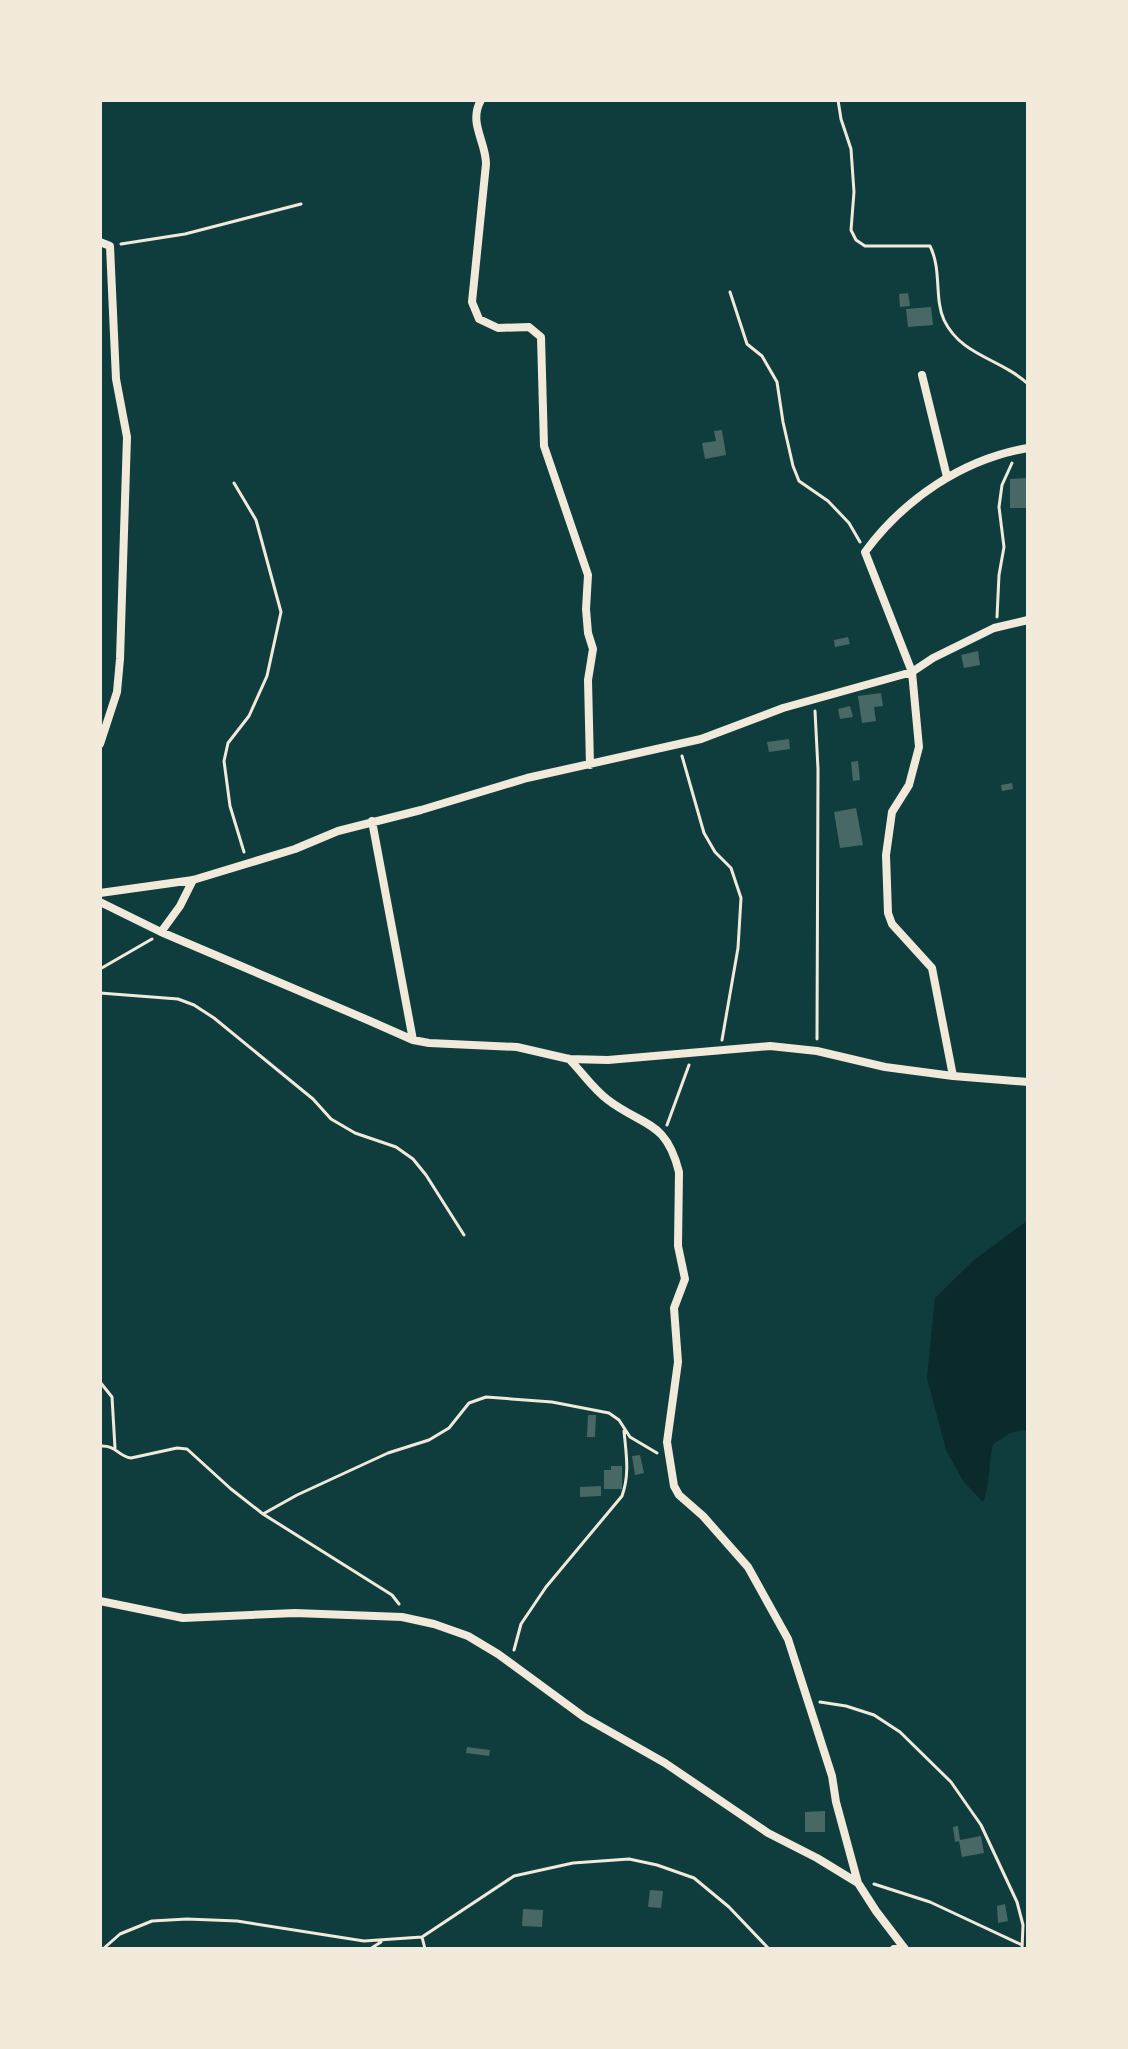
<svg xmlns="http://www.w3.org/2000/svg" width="1128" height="2049" font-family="Arial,sans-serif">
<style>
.water{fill:#0a2a2b}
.building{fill:#486865}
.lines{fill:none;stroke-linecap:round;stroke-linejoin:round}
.path{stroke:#f1e9da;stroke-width:3}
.minor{stroke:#f1e9da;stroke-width:8}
</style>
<rect width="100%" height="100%" fill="#0f3d3e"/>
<path class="water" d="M1028,1220V1432L1023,1430L1010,1433L993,1444C988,1463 991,1483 983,1502L963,1481L946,1450L927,1378L935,1298L974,1260Z"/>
<path class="building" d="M908,293L910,306L900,307L899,294Z
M931,307L933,325L908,327L906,309Z
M722,430L726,455L705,459L702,443L716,441L714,431Z
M1028,478V508H1010V479Z
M848,637L850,644L835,647L834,640Z
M978,651L980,665L964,668L961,655Z
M881,693L883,706L874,707L876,721L862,723L858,696Z
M850,706L853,717L840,719L838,709Z
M789,739L790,749L769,752L767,742Z
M858,761L860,780L853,781L851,762Z
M1012,783L1013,789L1002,791L1001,785Z
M856,808L863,845L840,848L834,812Z
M588,1415H596L595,1437H587Z
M640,1455L644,1473L635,1475L632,1456Z
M611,1466H622V1489H604V1470H611Z
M601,1486V1496L580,1497V1487Z
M467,1747L490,1750L489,1756L466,1753Z
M825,1811V1832H805V1812Z
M958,1826L960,1840L981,1836L984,1853L962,1857L959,1841L955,1842L953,1827Z
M650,1890L663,1891L661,1908L648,1907Z
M1005,1904L1008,1921L998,1923L997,1906Z
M523,1909L543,1910L542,1927L522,1926Z"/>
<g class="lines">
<path class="path" d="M838,100L841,119L851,149L854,192L851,230L856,240L865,246H930C942,270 934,298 944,320C961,356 1002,359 1028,384
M121,244L185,234L301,204
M730,292L747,344L762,356L777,382L783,422L793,466L799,481L828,501L849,523L860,542
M234,483L256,520L281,612L267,676L249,716L228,743L224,761L230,806L244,852
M997,617L999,575L1004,547L999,507L1002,485L1012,463
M815,711L818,769L817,1039
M682,756L704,833L715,852L731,868L741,898L738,948L722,1040
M100,969L152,939
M100,993L178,999L194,1005L214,1018L313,1099L331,1119L355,1133L396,1147L413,1159L426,1175L464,1235
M667,1125L689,1065
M100,1382L112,1397L115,1448
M100,1446C117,1445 117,1456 131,1458L177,1448L187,1449L231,1489L263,1514L392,1595L399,1604
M263,1514L297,1495L388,1453L429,1440L449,1428L469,1403L486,1397L552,1402L609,1413L619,1420L630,1437L657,1453
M514,1650L521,1624L546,1587L622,1496C630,1474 626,1453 624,1431
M820,1702L846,1706L874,1715L900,1732L951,1782L981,1825L1017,1902L1023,1925L1022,1949
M874,1884L930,1902L1022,1945
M422,1937L425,1949
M103,1949L120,1934L152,1921L187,1919L237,1921L364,1941L422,1937L514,1876L573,1863L629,1859L657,1865L694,1878L729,1907L769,1949
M370,1949L381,1942"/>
<path class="minor" d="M481,100C468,123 486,141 486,164L472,302L479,319L498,328L529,327L541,337L544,446L588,575L586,609L588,633L593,649L588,680L590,765
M100,242L110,246L116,379L127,437L120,659L117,692L100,744
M922,375L947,477
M372,821L413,1040
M100,893L193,880L295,849L338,831L421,810L527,778L701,739L783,708L912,672L933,658L994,628L1028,620
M100,902L161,932L370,1021L413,1040L429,1043L517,1047L569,1059L608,1060L770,1046L817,1051L885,1067L953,1076L1028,1082
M161,932L180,906L193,880
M569,1059C582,1072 593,1089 608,1100C644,1127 666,1120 679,1172L678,1246L685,1279L674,1308L678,1362L667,1442L674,1486L679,1495L703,1516L748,1567L788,1639L832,1776L836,1802L858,1883
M953,1076L932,968L892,924L888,913L886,855L892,812L909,785L919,747L912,672L865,552C904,499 963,459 1028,448
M100,1601L183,1618L295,1613L402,1617L434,1624L468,1636L498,1654L584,1717L665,1763L768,1833L817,1858L858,1883L876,1911L905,1949
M894,1949H896"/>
</g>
<rect width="1128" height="2049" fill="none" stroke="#f1e9da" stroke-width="204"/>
</svg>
